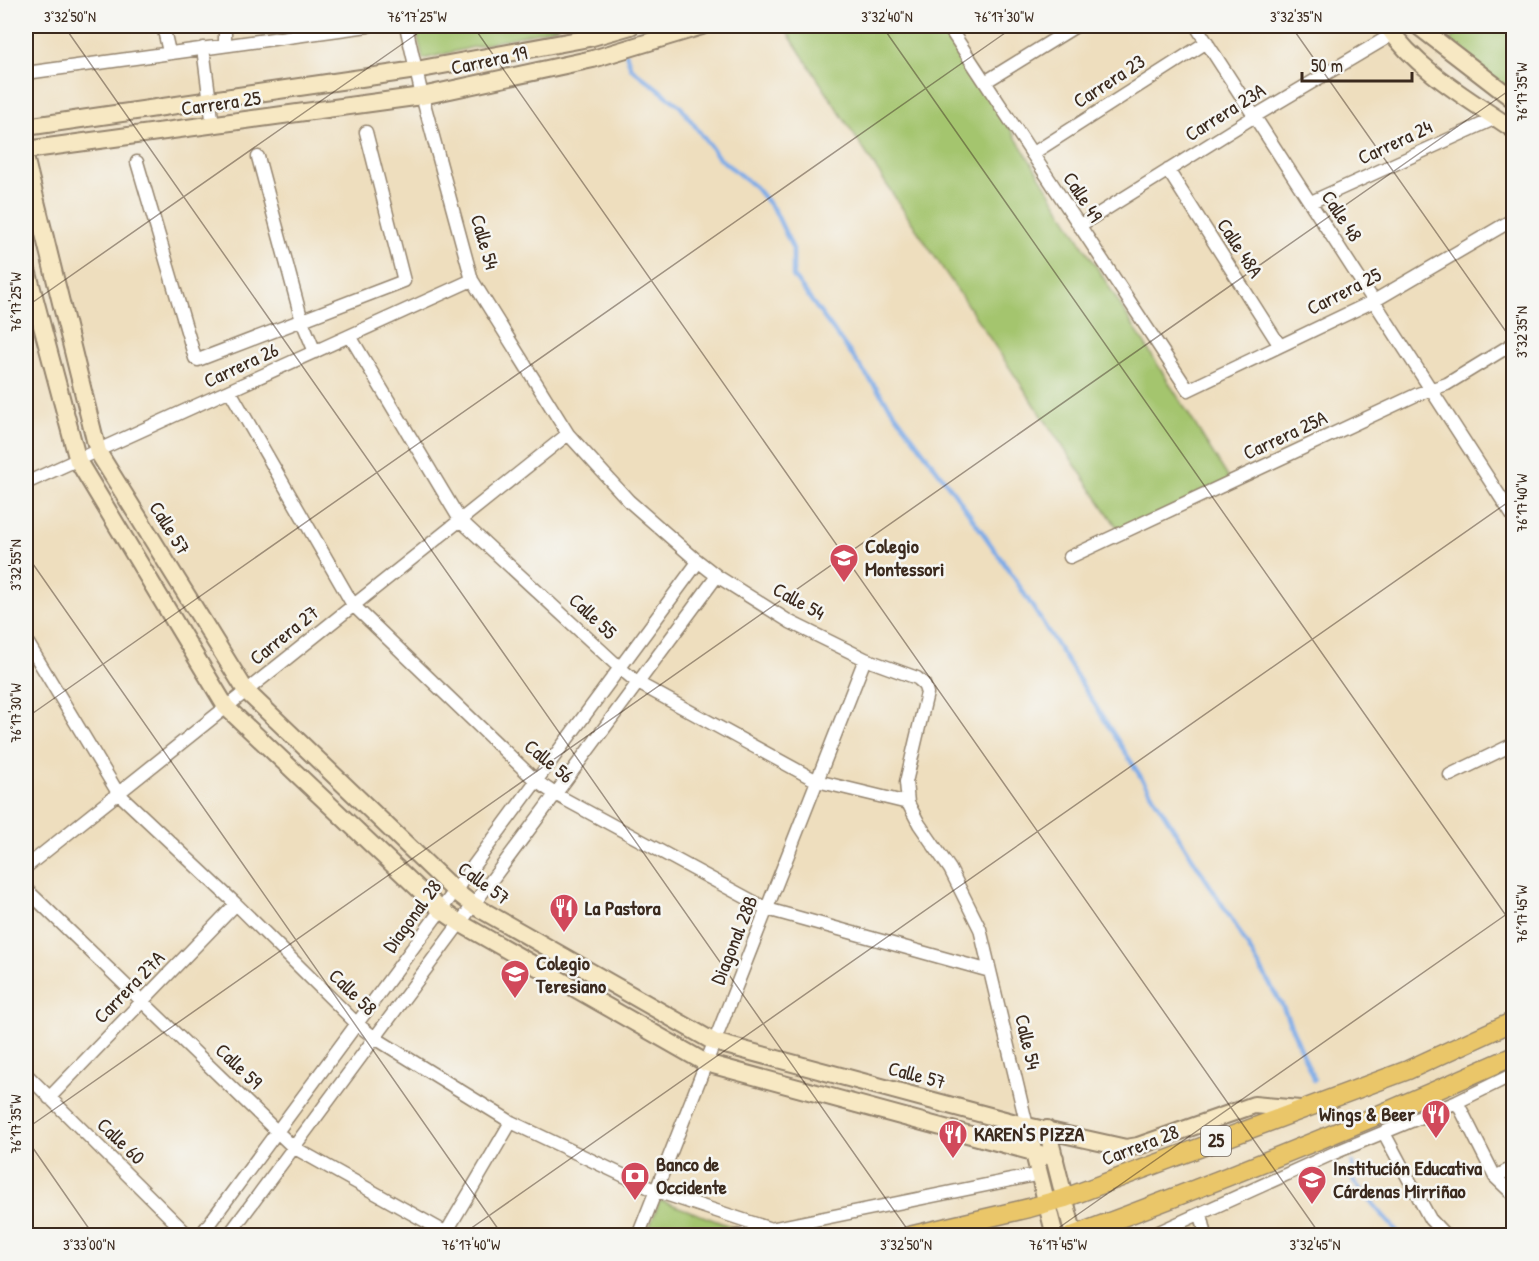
<svg xmlns="http://www.w3.org/2000/svg" width="1539" height="1261" font-family="'Patrick Hand',sans-serif">
<style>
.green{fill:#a4c56e;stroke:#707846;stroke-width:1.5}
.lines{fill:none;stroke-linecap:round;stroke-linejoin:round}
.stream{stroke:#7dabe7;stroke-width:4.5}
.street-casing{stroke:#94846e;stroke-width:15}
.secondary-casing{stroke:#94846e;stroke-width:20}
.primary-casing{stroke:#94846e;stroke-width:21}
.street{stroke:#fff;stroke-width:12}
.secondary{stroke:#f7e8c3;stroke-width:16}
.primary{stroke:#eac669;stroke-width:18}
.ticks{fill:none;stroke:#3b2a1e;stroke-width:1.5;stroke-opacity:0.45}
.labels{text-anchor:middle;stroke-width:5;stroke-linejoin:round;paint-order:stroke}
.shield{fill:#f6f6f2;stroke:#73675e;stroke-width:1.5}
.shield-label{font-size:18px;font-weight:bold;fill:#3b2a1e}
.street-label{font-size:20px;fill:#3b2a1e;stroke:#f6f6f2}
.poi-label{font-size:20px;font-weight:bold;fill:#3b2a1e;stroke:#f6f6f2;text-anchor:start}
.neatline{fill:none;stroke:#3b2a1e;stroke-width:2}
.ticks-label{font-size:15px;text-anchor:middle;fill:#3b2a1e}
</style>
<rect width="100%" height="100%" fill="#f6f6f2"/>
<filter id="ink" filterUnits="userSpaceOnUse"><feTurbulence type="fractalNoise" baseFrequency=".0167" numOctaves="2"/><feDisplacementMap in="SourceGraphic" scale="12" xChannelSelector="R" yChannelSelector="G"/><feConvolveMatrix kernelMatrix="1 2 1 2 8 2 1 2 1" color-interpolation-filters="sRGB"/></filter>
<filter id="wash" filterUnits="userSpaceOnUse"><feTurbulence type="fractalNoise" baseFrequency=".008" numOctaves="4" result="noise"/><feDisplacementMap in="SourceGraphic" scale="24" xChannelSelector="R" yChannelSelector="G"/><feGaussianBlur stdDeviation="1.35" result="paint"/><feColorMatrix in="noise" values="0 0 0 0 0 0 0 0 0 0 0 0 0 0 0 0 0 1.4 0 .05"/><feComposite in="paint" operator="in"/></filter>
<g filter="url(#wash)">
<rect width="100%" height="100%" fill="#eedebe"/>
<path class="green" d="M415,26H559V27L423,59Z
M783,26H946L1231,482L1121,533L902,208Z
M1468,26H1513V100L1443,45Z
M660,1200L743,1231L712,1235L646,1236Z"/>
<g class="lines">
<path class="stream" d="M626,53L631,68L680,106L719,158L755,187L775,211L793,249V276L958,498L1011,573L1237,928L1282,1005L1314,1080
M1352,1163L1353,1181L1401,1236"/>
</g>
</g>
<g filter="url(#ink)">
<g class="lines">
<g class="street-casing">
<path id="street" d="M163,26L169,52
M406,26L422,96L472,280L568,434L629,501L694,558L717,576L790,622L865,659L917,678L924,684L927,693L906,782L908,803L919,824L950,869L980,929L1027,1126
M948,26L1188,390L1374,301L1514,219
M1196,26L1514,518
M225,45V26
M203,48L213,126
M26,73L368,26
M985,82L1076,26
M1032,154L1207,42
M258,157L302,321L315,352
M137,162L195,358L198,360L404,281L366,132
M1168,170L1280,346
M1311,202L1496,118
M1079,226L1255,116L1393,34
M350,336L460,520L620,668L638,683L817,781L908,803
M230,391L353,605L536,781L555,794L767,909L990,971
M26,483L472,280
M1070,557L1418,394L1447,384L1514,343
M26,640L118,793L236,904L357,1024L375,1038L511,1122L656,1191L768,1228
M1450,775L1514,744
M26,867L568,434
M26,889L293,1147L452,1236
M26,1074L189,1236
M49,1098L236,904
M1457,1102L1495,1177L1514,1195
M1384,1133L1430,1219L1446,1236
M1495,1177L1514,1167
M1201,1214L1206,1236
M200,1236L698,562
M228,1236L717,576
M444,1236L511,1122
M638,1236L865,659
M736,1236L1040,1174
M1150,1236L1334,1153L1457,1102L1514,1074"/>
</g>
<g class="secondary-casing">
<path id="secondary" d="M1387,26C1418,71 1469,99 1514,130
M1418,26L1514,100
M26,127L416,70L589,38L631,26
M26,150L422,96L593,59L702,26
M26,161L98,452L246,691L455,891L473,905L714,1042L1027,1126L1126,1148L1138,1146L1254,1105L1300,1109
M26,266L78,461L226,707L441,910L460,923L706,1063L1055,1158
M1027,1126L1055,1236
M1047,1129L1074,1236"/>
</g>
<g class="primary-casing">
<path id="primary" d="M909,1236L1029,1208L1065,1198L1408,1070L1514,1021
M1072,1236C1221,1181 1369,1121 1514,1056"/>
</g>
<use href="#street" class="street"/>
<use href="#secondary" class="secondary"/>
<use href="#primary" class="primary"/>
</g>
</g>
<path class="ticks" d="M64,26L912,1236M473,26L1321,1236M882,26L1514,927M1291,26L1514,343M26,307L428,26M26,554L503,1236M26,718L1015,26M26,1129L1514,87M26,1138L94,1236M460,1236L1514,498M1047,1236L1514,909"/>
<defs>
<g id="school-pin" transform="scale(1.5)"><path d="M0 17L-7.5 6A9.5 9.5 0 1 1 7.5 6Z" fill="#d1495b" stroke="#f6f6f2"/><path d="M0-5L7-2L0 1L-7-2ZM-4 1L0 2.5L4 1V4Q0 6-4 4Z" fill="#fff"/></g>
<g id="restaurant-pin" transform="scale(1.5)"><path d="M0 17L-7.5 6A9.5 9.5 0 1 1 7.5 6Z" fill="#d1495b" stroke="#f6f6f2"/><path d="M-5-6h1v4h1v-4h1v4h1v-4h1v5L-1.5 .5V6h-2V.5L-5-1ZM5-6V6H3V1.5H1.5Q1.5-4 5-6Z" fill="#fff"/></g>
<g id="bank-pin" transform="scale(1.5)"><path d="M0 17L-7.5 6A9.5 9.5 0 1 1 7.5 6Z" fill="#d1495b" stroke="#f6f6f2"/><path d="M-6-4H6V4H-6ZM0-2.3a2.3 2.3 0 1 0 0 4.6a2.3 2.3 0 1 0 0-4.6Z" fill="#fff"/></g>
</defs>
<g fill-rule="evenodd">
<use href="#school-pin" x="844" y="558"/>
<use href="#restaurant-pin" x="564" y="908"/>
<use href="#school-pin" x="515" y="974"/>
<use href="#restaurant-pin" x="1436" y="1114"/>
<use href="#restaurant-pin" x="953" y="1134"/>
<use href="#bank-pin" x="635" y="1176"/>
<use href="#school-pin" x="1312" y="1180"/>
</g>
<g class="labels">
<rect class="shield" x="1201" y="1126" width="30" height="30" rx="4.5"/>
<g class="shield-label">
<text x="1216" y="1147">25</text>
</g>
<g class="street-label">
<text transform="translate(489 60) rotate(-12)" y="7">Carrera 19</text>
<text transform="translate(1109 81) rotate(-33)" y="7">Carrera 23</text>
<text transform="translate(221 103) rotate(-8)" y="7">Carrera 25</text>
<text transform="translate(1225 112) rotate(-32)" y="7">Carrera 23A</text>
<text transform="translate(1395 142) rotate(-25)" y="7">Carrera 24</text>
<text transform="translate(1083 197) rotate(57)" y="7">Calle 49</text>
<text transform="translate(1342 216) rotate(57)" y="7">Calle 48</text>
<text transform="translate(485 242) rotate(74)" y="7">Calle 54</text>
<text transform="translate(1240 248) rotate(57)" y="7">Calle 48A</text>
<text transform="translate(1344 291) rotate(-27)" y="7">Carrera 25</text>
<text transform="translate(241 365) rotate(-25)" y="7">Carrera 26</text>
<text transform="translate(1285 435) rotate(-25)" y="7">Carrera 25A</text>
<text transform="translate(170 528) rotate(58)" y="7">Calle 57</text>
<text transform="translate(799 601) rotate(29)" y="7">Calle 54</text>
<text transform="translate(593 616) rotate(43)" y="7">Calle 55</text>
<text transform="translate(284 635) rotate(-39)" y="7">Carrera 27</text>
<text transform="translate(549 761) rotate(39)" y="7">Calle 56</text>
<text transform="translate(484 883) rotate(36)" y="7">Calle 57</text>
<text transform="translate(412 916) rotate(-54)" y="7">Diagonal 28</text>
<text transform="translate(734 940) rotate(-68)" y="7">Diagonal 28B</text>
<text transform="translate(129 987) rotate(-46)" y="7">Carrera 27A</text>
<text transform="translate(353 992) rotate(44)" y="7">Calle 58</text>
<text transform="translate(1028 1042) rotate(77)" y="7">Calle 54</text>
<text transform="translate(239 1066) rotate(44)" y="7">Calle 59</text>
<text transform="translate(917 1075) rotate(15)" y="7">Calle 57</text>
<text transform="translate(121 1141) rotate(44)" y="7">Calle 60</text>
<text transform="translate(1140 1145) rotate(-21)" y="7">Carrera 28</text>
</g>
<g class="poi-label">
<text x="865" y="553">Colegio<tspan x="865" dy="23">Montessori</tspan></text>
<text x="585" y="915">La Pastora</text>
<text x="536" y="970">Colegio<tspan x="536" dy="23">Teresiano</tspan></text>
<text x="1415" y="1121" text-anchor="end">Wings &amp; Beer</text>
<text x="974" y="1141">KAREN'S PIZZA</text>
<text x="656" y="1171">Banco de<tspan x="656" dy="23">Occidente</tspan></text>
<text x="1333" y="1175">Institución Educativa<tspan x="1333" dy="23">Cárdenas Mirriñao</tspan></text>
</g>
</g>
<rect width="1539" height="1261" fill="none" stroke="#f6f6f2" stroke-width="66"/>
<path d="M1302 72v9h110v-9" fill="none" stroke="#3b2a1e" stroke-width="3"/>
<text x="1311" y="72" font-size="18" fill="#3b2a1e" stroke="#f6f6f2" stroke-width="4.5" paint-order="stroke">50 m</text>
<rect x="33" y="33" width="1473" height="1195" class="neatline"/>
<g class="ticks-label">
<text x="70" y="22">3°32'50"N</text>
<text x="417" y="22">76°17'25"W</text>
<text x="887" y="22">3°32'40"N</text>
<text x="1004" y="22">76°17'30"W</text>
<text x="1296" y="22">3°32'35"N</text>
<text transform="translate(1522 92) rotate(-90)" y="5">76°17'35"W</text>
<text transform="translate(16 302) rotate(-90)" y="5">76°17'25"W</text>
<text transform="translate(1522 332) rotate(-90)" y="5">3°32'35"N</text>
<text transform="translate(1522 503) rotate(-90)" y="5">76°17'40"W</text>
<text transform="translate(16 565) rotate(-90)" y="5">3°32'55"N</text>
<text transform="translate(16 713) rotate(-90)" y="5">76°17'30"W</text>
<text transform="translate(1522 914) rotate(-90)" y="5">76°17'45"W</text>
<text transform="translate(16 1124) rotate(-90)" y="5">76°17'35"W</text>
<text x="89" y="1250">3°33'00"N</text>
<text x="471" y="1250">76°17'40"W</text>
<text x="906" y="1250">3°32'50"N</text>
<text x="1058" y="1250">76°17'45"W</text>
<text x="1315" y="1250">3°32'45"N</text>
</g>
</svg>
